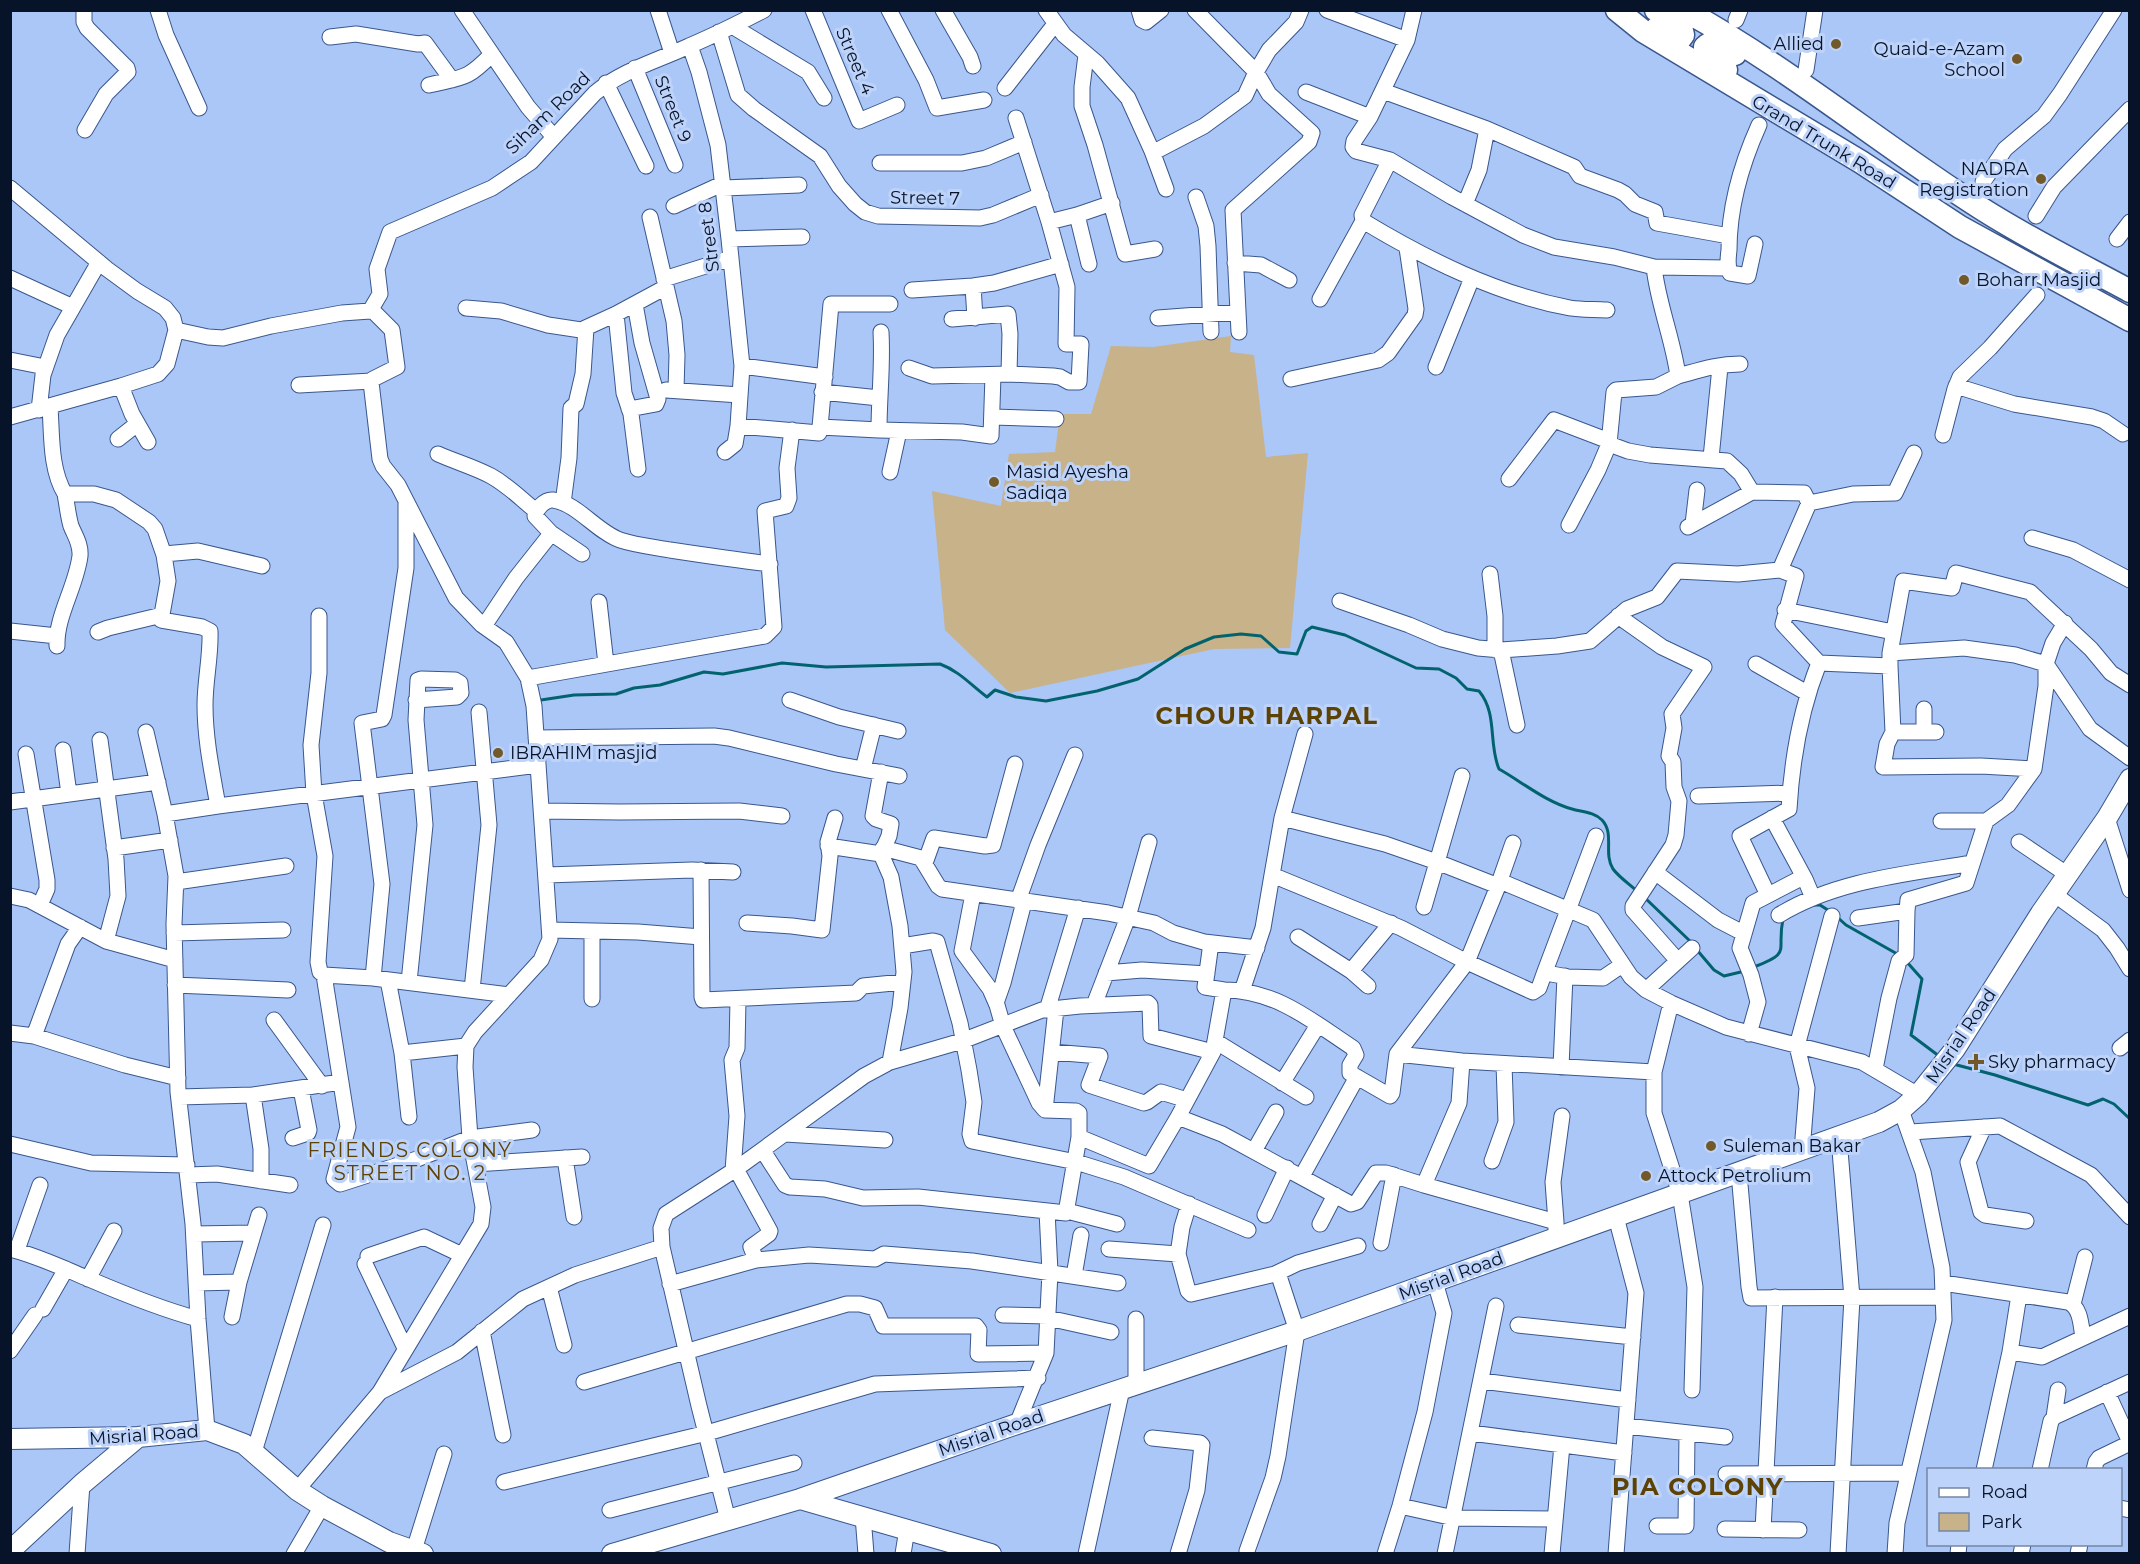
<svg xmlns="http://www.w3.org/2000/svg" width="2140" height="1564" font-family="Montserrat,sans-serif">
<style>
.green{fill:#c8b28a}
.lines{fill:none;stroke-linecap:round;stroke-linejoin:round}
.stream{stroke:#02636e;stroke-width:3}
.minor-casing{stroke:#3a578d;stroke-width:17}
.major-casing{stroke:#3a578d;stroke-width:22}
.highway-casing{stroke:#3a578d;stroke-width:25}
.minor{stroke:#fff;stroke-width:15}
.major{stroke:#fff;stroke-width:20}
.highway{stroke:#fff;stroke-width:22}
.poi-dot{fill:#72592a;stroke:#bed3f9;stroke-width:2}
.labels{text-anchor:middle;stroke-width:6;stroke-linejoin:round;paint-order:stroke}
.poi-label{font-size:18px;fill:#071329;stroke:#bed3f9;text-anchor:start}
.street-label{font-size:18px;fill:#071329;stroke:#bed3f9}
.neighbourhood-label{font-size:20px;letter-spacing:1.5px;fill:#5d4205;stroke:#bed3f9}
.district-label{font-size:24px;font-weight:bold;letter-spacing:1.5px;fill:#5d4205;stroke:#bed3f9}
</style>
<rect width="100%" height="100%" fill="#aac7f7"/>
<path class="green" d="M1231,336L1230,352L1254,355L1266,457L1308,453L1290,648L1214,649L1010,693L945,630L932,491L1001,506L1009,454L1055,452L1060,414H1091L1111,346L1153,347Z"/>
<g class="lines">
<path class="stream" d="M541,700L574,695L616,694L634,688L660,685L704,672L723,674L782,663L826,667L940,664C959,671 971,685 987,697L995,690L1016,697L1046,701L1097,691L1138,679L1185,649L1214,637L1241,634L1261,636L1279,652L1297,654L1306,631L1312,627L1345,635L1416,668L1439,669L1456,678L1467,689L1479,691C1498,714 1488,743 1499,769C1522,782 1546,802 1572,809C1582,812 1594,812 1602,820C1615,834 1603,853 1613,869C1619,877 1629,884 1637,891
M1644,897L1691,942
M1813,905H1820L1831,912
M1836,916L1846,925L1899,955
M1697,950L1714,970L1724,976L1745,971
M1906,961L1922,979L1911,1035L1939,1056
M1754,967C1793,952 1776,952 1783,919
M1953,1064L1995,1075L2088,1105L2103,1099L2114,1104L2130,1119"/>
<g class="minor-casing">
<path id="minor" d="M84,10V22L87,28L127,68L128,72L106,94L85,130
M158,10L166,35L199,108
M462,10L528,107L554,137
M658,10L672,53
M813,10L859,121L897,105
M889,10L926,80L937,108L984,100
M943,10L970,57L973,66
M1046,10L1064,35L1097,63L1128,98L1152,151H1156L1204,126L1245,96L1256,72L1269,50L1296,22L1301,10
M1139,10L1142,20L1146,22L1161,10
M1195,10L1256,72L1269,94L1312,133L1309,142L1233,210L1239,332
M1327,10L1407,40
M1414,10L1407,40L1370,117L1354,141L1353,147L1356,151L1390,160L1452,197L1523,235L1554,247L1614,257L1654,267L1728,268
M1736,20L1740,10
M732,26L808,72L824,98
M719,32L738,95L754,109L820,156L839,186L855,204L865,212L878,216L980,218L993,215L1041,195
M330,37L356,34L418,44L425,43L452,80
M690,46L699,72L718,145L729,239L742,366L738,426L735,444L725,452
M1086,55L1082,87V106L1095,145L1125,254L1155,249
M635,68L675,165
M1806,70L1815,10
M606,83L646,166
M429,85C463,77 467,80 492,54
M1005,88L1055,24
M1383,91L1487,129L1574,167L1580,176L1618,190L1625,194L1635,204L1655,212L1657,223L1729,236
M1306,92L1370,117
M1152,151L1166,189
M1390,160L1362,215L1363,221C1426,259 1496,294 1570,308C1582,310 1595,309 1607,310
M880,163H962L986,158L1024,142
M1983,182L2005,149L2044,116L2060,94L2114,10
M10,188L107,269L137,291L165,308L173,318L176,330L167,364L158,374L121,386L10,417
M723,188L799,185
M1196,197L1206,226L1208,246L1211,332
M1465,204L1479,170L1487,129
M674,206L722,184
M1077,215L1089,264
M2036,216L2054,187L2130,109
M650,217L674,321L677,355L676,390
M1049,222L1077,215L1112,203
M729,239L802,237
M2117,239L2130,222
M1755,244L1748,276L1730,273C1727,266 1728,258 1729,250C1729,206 1741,165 1759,125
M1235,263L1261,265L1289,280
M1654,267C1658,304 1673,339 1678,376L1656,387L1616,390L1614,392L1609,444L1628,451L1650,455L1727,461L1741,474L1752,492L1804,493L1809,503
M10,278L73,307
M664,279L731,258
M973,286L975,318
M912,290L973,286L994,283L1061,264
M1320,299L1363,221
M466,308L501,311L548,325L581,330L616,314L666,287
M371,309L392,330L397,367L373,379L371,382L380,459L383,466L398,485L456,598L482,625L506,642L528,678
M616,314L624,393L631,414L638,469
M1158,318L1238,312
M952,319L1008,314L1010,334L1009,374
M176,330L208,337L223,338L271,326L342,313L370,311L380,294L377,269L390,232L492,188L531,162L595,93C623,70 657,61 689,46C715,35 739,23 764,10
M10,360L45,367
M742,366L825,377
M1436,367L1472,278
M909,368L932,376L1009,374L1053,376L1060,377L1069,382H1079L1081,344H1066L1067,287L1049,222L1016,118
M1678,376C1700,370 1717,364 1740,364
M1291,379L1378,360L1388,353L1415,315L1416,309L1407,248
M299,385L372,381
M121,386L132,414L148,442
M1956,386L2014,404L2092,417L2104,421L2123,434
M666,390L740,395
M822,392L879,398
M50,407C52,435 50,469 65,494H94L116,500L149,522L155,529L164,555L168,581L161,620L202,627L210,631C211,656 205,680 205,705C205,739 212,772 218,806L538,765
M629,409L656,404L658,399L642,343L635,304
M39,410L43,375L57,335L99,262
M992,417L1056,419
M738,426L819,433L820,427L879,430C879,397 883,365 881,332
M820,427L831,304H890
M879,430L962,432L991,436L993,375
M1943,435L1955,389L1960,377L1990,348L2037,295
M118,439L137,424
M438,454C456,462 474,467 491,476C509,486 521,499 536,511
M1711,458L1720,367
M890,472L899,431
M1509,479L1554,420L1609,441
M563,503L569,458L571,408L576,404L583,374L586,328
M1693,524L1697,490
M1569,525L1598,470L1609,444
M1688,527L1752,492
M551,533L582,554
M2032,538L2073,550L2130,580
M164,554L198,551L262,566
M1490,574L1495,616V650
M1340,601L1409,625L1442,639L1478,648L1501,650L1557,646L1590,641L1627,609L1657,597L1677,571L1738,574L1780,570
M599,602L606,664
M1785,610L1893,632
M319,616V673L311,745L314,794L325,856L318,962L320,972L324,975L373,978L509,995
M1618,616L1662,647L1704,667L1672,714L1674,728L1669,756L1673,762L1674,787L1679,801L1676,835L1673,845L1633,906V910L1678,961
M484,626L516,578L550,535L551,533L535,516C536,509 545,499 553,500C577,503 597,532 620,540C635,545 653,547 670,550C703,555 736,560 770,564
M10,631L57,636
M98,632L108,628L162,615
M57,646C56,616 76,587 80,556C81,544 75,536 71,526C68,516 67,504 65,494
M1501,650L1517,725
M1890,653V666L1819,663L1783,624L1796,576L1780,570L1809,503L1853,494L1895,493L1914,453
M1756,664L1807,693
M1890,666L1893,732L1887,744L1883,767L1981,766L2034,769
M2130,685L2111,673L2091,649L2030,592L1956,573L1952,588L1903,581L1890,653L1964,648L2015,655L2046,664L2090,729L2130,758
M790,700L839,717L898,731
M1924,709V732
M146,732L165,814L176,876L174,924L178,1092L193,1224L198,1319L207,1430
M1893,732H1936
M1305,734L1282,818L1272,875L1401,928L1467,962L1533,992L1539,988L1544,974L1546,973L1568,977L1603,978L1622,965
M536,738L714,736L729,738L836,764L899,776
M100,740L116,859L118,896L106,941
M63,750L69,794
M26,754L47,880V889L40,905
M863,769L874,725
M881,772L873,816L876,819L891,824L889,836L881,854L891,877L900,926L904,972L900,1008L890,1062
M1698,796L1790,793
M10,802L158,782
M542,811L620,812L739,811L782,816
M165,814L218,806
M1282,818L1385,844L1437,862L1498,886
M1772,818L1805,879L1813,898
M2107,818L2130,890
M1941,821H1986
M2019,842L2068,875
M828,846L881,854
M114,848L170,840
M883,848L921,858L938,886L942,889L1108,913L1154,923L1173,933L1204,942L1257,948
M925,863L934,838L985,846L993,845L1015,764
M701,870L702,997L703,1000L856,993L863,986L903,982
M1655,872L1718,920L1743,933
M547,875L692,870L733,872
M1500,881L1593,920L1631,977L1646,990L1671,1003L1726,1027L1862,1062L1918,1095
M176,882L286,866
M2054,894L2103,930L2117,948L2130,969
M1768,895L1740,836L1789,809C1792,758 1800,711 1819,663
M10,896L29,900L106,941L175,960
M1018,901L1038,845L1075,755
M1424,907L1462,776
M1779,915C1836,880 1907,874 1972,863
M1858,918L1907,911L1908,900L1966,883L1986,821L2008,805L2034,769L2046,686V664L2053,643L2065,623
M747,923L792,926L822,930L830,856L828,842L835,818
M550,930L638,932L701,937
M592,931V999
M174,933L283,930
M1298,937L1351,971L1368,986
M1211,943L1205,987L1224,990
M902,946L933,941L937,942L960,1023L969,1070L974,1102L970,1134L972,1141L1076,1162L1124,1177L1248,1230
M1351,971L1391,923
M1106,973L1142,970L1207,974
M1544,974L1596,836
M324,975L348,1127L334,1179L340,1184L417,1159L470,1138L532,1130
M373,978L382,884L362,723L382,719L384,715L406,568V503
M388,980L402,1053L409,1117
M409,982L425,825L416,720L418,680L421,679L455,680L460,683L461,693L457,697L416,700
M175,985L288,990
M472,990L489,825L479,712
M1646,990L1692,948
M1242,991L1263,928L1272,875
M996,1003L1003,983L1024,902
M1671,1003L1654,1072V1113L1680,1194L1695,1287L1692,1390
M1094,1005L1128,917L1149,842
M1047,1010L1078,908
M274,1020L322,1086
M10,1033L34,1036L125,1065L178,1078
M1749,1034L1758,1002L1751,975L1740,948L1753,903L1803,877
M34,1036L68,944L80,927
M1215,1041L1306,1097
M2120,1048L2130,1040
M1052,1052L1100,1056L1089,1085L1144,1103L1147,1102L1161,1092L1187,1100
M402,1053L466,1046
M1397,1054L1462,1061L1654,1072
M1462,1061L1459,1103L1424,1185L1556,1222V1238
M1561,1067L1565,976
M1875,1069L1889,998L1899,961L1906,955L1907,911
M1282,1083L1318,1025
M253,1095L261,1149V1181
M179,1097L253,1095L341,1082
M1045,1110L1056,1009
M1984,1127L1968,1162L1981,1212L1985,1215L2026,1221
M1911,1132L2000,1126L2091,1175L2130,1217
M785,1134L885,1140
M1079,1137L1149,1166L1178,1117
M293,1138L308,1133L309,1130L301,1089
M10,1144L91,1163L187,1165
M763,1151L785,1185L790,1187L825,1189L863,1198L918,1197L1066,1213L1079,1137V1113L1076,1111L1045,1110L1039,1103L1003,1026L997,1005L990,989L962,951L973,894
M1254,1151L1276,1112
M1802,1151L1807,1088L1797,1046L1832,916
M565,1158L574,1217
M1492,1161L1506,1122L1504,1064
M475,1164L582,1157
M736,1169L770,1231L769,1234L751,1247L756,1260
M733,1171L737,1116L732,1060L737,1048L738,1000
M1739,1173L1749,1287L1751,1298L1943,1297
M188,1175L217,1174L290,1185
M1302,1176L1357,1077
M1424,1185L1386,1173H1376L1357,1202L1351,1204L1222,1134L1178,1117L1213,1052L1224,990C1276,990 1312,1021 1353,1048L1356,1055L1350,1065V1073L1390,1096L1392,1093L1397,1054L1467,962L1498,886L1513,843
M1189,1204L1182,1227L1178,1254L1188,1291L1191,1294L1275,1274L1298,1263L1358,1246
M1067,1211L1117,1224
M1265,1215L1287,1168
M1556,1222L1553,1182L1562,1116
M1320,1224L1335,1195
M194,1234L253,1233
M1381,1243L1394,1175
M10,1249C38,1256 63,1268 89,1279C124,1294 161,1309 198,1319
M1109,1249L1178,1254
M17,1250L40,1185
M368,1256L424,1237L462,1255
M365,1264L405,1348
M1074,1276L1081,1235
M88,1279L114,1231
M196,1283L239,1282
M1943,1283L2068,1302C2081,1307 2081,1326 2083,1338
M670,1284L756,1260L809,1255L875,1259L884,1254L972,1261L1118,1283
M549,1287L564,1345
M2073,1304L2085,1257
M43,1309L66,1269
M1003,1315L1048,1316
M232,1317L239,1282L259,1215
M1048,1318L1111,1332
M1518,1325L1633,1337
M482,1331L503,1435
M10,1351L35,1315
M2010,1352L2042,1357L2130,1316
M1482,1381L1628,1400
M584,1382L847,1304H860L875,1308L883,1326H976L979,1330L978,1354L1046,1353
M1136,1384V1319
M380,1392L457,1352L523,1299L575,1275L662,1247
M2107,1392L2130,1442
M2054,1417L2058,1390
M1017,1424L1046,1353L1050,1272L1047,1211
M1626,1426L1725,1437
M1471,1433L1624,1453
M1152,1438L1200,1443L1202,1445L1197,1490L1178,1554
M254,1452L323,1225
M1984,1470L2010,1352L2019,1295
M2040,1470L2051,1421L2054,1417L2130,1382
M2094,1470L2096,1462L2099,1458L2130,1443
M1726,1474L1908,1473
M504,1482L707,1433L875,1384L1038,1378
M297,1490L380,1392L481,1224L483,1207L470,1138L465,1067L466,1046L475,1032L541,960L550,939L534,706L528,678L765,636L774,627L765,511L786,506L789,498L787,468L792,430
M1400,1506L1454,1518L1555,1519
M2120,1508L2130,1510
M610,1510L794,1463
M863,1516L866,1554
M728,1520L699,1406L662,1247L661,1228L666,1214L736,1169L864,1076L890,1062L962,1041L1042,1010L1080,1006L1148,1003L1150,1005L1151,1036L1213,1052
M1657,1526H1686L1687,1433
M1725,1529L1799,1530
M1763,1530L1775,1297
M414,1550L444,1454
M1247,1551L1273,1478L1278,1456L1297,1331L1279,1276L1275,1274
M77,1554L82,1484
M294,1554L322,1506
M903,1554L907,1529
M1086,1554L1122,1389
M1385,1554L1400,1506L1425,1412L1444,1313L1435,1282
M1445,1554L1496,1306
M1552,1554L1562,1445
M1616,1554L1636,1293L1616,1217
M1838,1554L1852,1298L1839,1138
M1895,1554L1897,1523L1944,1320L1942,1268L1923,1172L1901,1110
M1958,1554L1959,1544
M2021,1554L2023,1544
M2078,1554L2080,1544"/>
</g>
<g class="major-casing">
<path id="major" d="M10,1439L138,1437L207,1430L244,1444L297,1490L322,1506L389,1542L423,1554
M800,1499L991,1554
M10,1551L82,1484L138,1437
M612,1554L800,1499L1017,1424L1297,1331L1879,1122L1901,1110L1918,1095L1955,1049L2041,913L2107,818L2130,779"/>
</g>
<g class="highway-casing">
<path id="highway" d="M1617,10L1643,31L1861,162L1960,227L2130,320
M1656,10L1681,27L1683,35L1680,39H1674L1657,28
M1684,10C1788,67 1879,143 1979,207C2027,238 2080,264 2130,291
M1726,70L1705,55V47C1715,37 1726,48 1735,54"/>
</g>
<use href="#minor" class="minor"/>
<use href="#major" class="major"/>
<use href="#highway" class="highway"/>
</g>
<g class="poi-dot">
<circle cx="1836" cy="44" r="6"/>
<circle cx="2017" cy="59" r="6"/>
<circle cx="2041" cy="179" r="6"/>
<circle cx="1964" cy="280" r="6"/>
<circle cx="994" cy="482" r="6"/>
<circle cx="498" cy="753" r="6"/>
<path d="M1973 1053h6v6h6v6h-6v6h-6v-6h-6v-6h6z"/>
<circle cx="1711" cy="1146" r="6"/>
<circle cx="1646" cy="1176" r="6"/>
</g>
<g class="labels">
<g class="poi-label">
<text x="1824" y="50" text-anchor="end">Allied</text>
<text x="2005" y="55" text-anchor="end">Quaid-e-Azam<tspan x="2005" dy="21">School</tspan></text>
<text x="2029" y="175" text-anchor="end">NADRA<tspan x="2029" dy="21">Registration</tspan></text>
<text x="1976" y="286">Boharr Masjid</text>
<text x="1006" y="478">Masid Ayesha<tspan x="1006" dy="21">Sadiqa</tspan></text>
<text x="510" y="759">IBRAHIM masjid</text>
<text x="1988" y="1068">Sky pharmacy</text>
<text x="1723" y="1152">Suleman Bakar</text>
<text x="1658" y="1182">Attock Petrolium</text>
</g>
<g class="street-label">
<text transform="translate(855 61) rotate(67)" y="6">Street 4</text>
<text transform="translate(673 109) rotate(68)" y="6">Street 9</text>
<text transform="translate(548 113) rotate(-44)" y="6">Siham Road</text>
<text transform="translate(1824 142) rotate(31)" y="6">Grand Trunk Road</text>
<text transform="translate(925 198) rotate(1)" y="6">Street 7</text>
<text transform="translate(709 237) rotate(-97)" y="6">Street 8</text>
<text transform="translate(1961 1036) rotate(-56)" y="6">Misrial Road</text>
<text transform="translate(1451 1276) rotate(-20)" y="6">Misrial Road</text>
<text transform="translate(991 1433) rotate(-19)" y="6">Misrial Road</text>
<text transform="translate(144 1435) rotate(-4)" y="6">Misrial Road</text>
</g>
<g class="neighbourhood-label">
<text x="410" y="1157">FRIENDS COLONY<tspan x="410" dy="23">STREET NO. 2</tspan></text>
</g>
<g class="district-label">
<text x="1267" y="724">CHOUR HARPAL</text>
<text x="1698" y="1495">PIA COLONY</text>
</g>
</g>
<rect width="2140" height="1564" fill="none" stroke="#071329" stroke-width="24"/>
<rect x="1927" y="1468" width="195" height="78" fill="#bed3f9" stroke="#7586a6" stroke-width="1.5"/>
<rect x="1939" y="1488" width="30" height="9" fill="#ffffff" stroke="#7586a6" stroke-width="1.5"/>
<text x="1981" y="1498" font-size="18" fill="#071329">Road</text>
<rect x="1939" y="1513" width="30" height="18" fill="#c8b28a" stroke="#7586a6" stroke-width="1.5"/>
<text x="1981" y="1528" font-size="18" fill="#071329">Park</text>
</svg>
